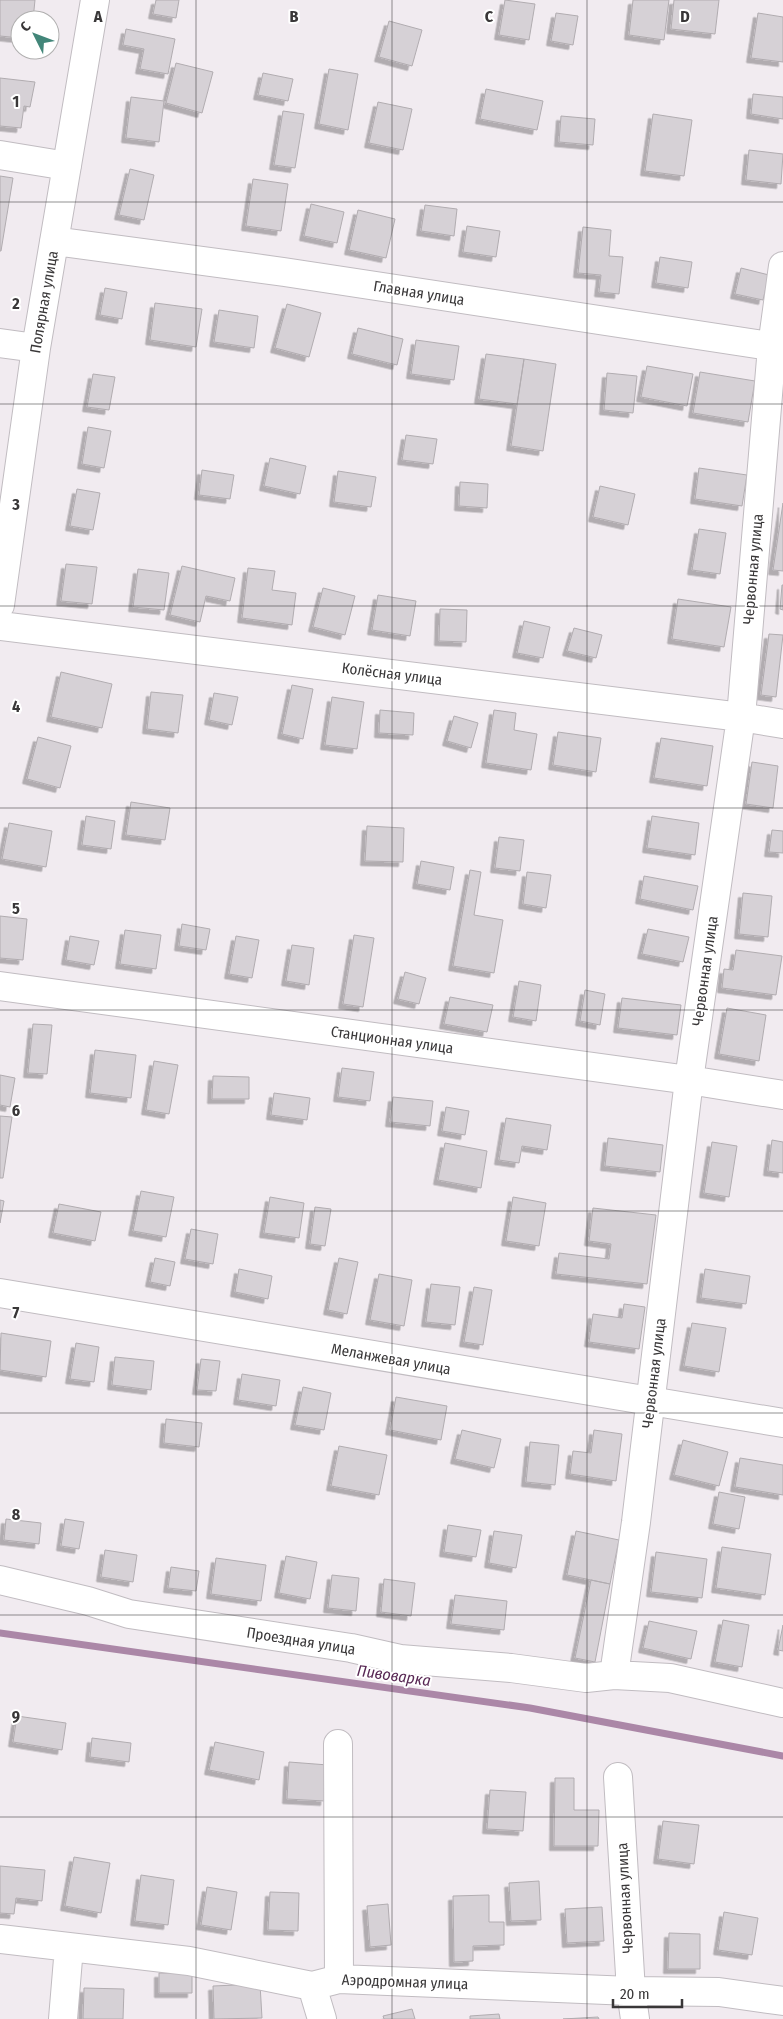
<svg xmlns="http://www.w3.org/2000/svg" width="783" height="2019" font-family="'Fira Sans Condensed',sans-serif">
<style>
.lines{fill:none;stroke-linecap:round;stroke-linejoin:round}
.stream{stroke:#ab87a7;stroke-width:7}
.building{fill:#d6d1d6;stroke:#b1acb0;filter:url(#shadow)}
.minor-casing{stroke:#c1bcc1;stroke-width:30}
.minor{stroke:#fff;stroke-width:28}
.grid{fill:none;stroke:#393738;stroke-width:1;stroke-opacity:0.55}
.labels{text-anchor:middle;stroke-width:4;stroke-linejoin:round;paint-order:stroke}
.street-label{font-size:15px;fill:#393738;stroke:#fff}
.water-label{font-size:16px;font-style:italic;fill:#582854;stroke:#fff}
.grid-label{font-size:16px;text-anchor:middle;font-weight:bold;fill:#393738;stroke:#fff;stroke-width:4;stroke-linejoin:round;paint-order:stroke}
</style>
<defs>
<filter id="shadow"><feDropShadow dx="-4.5" dy="4.5" stdDeviation="0" flood-color="#0004"/></filter>
</defs>
<rect width="100%" height="100%" fill="#f1ebf0"/>
<g class="lines">
<path class="stream" d="M0,1633L530,1708L783,1756"/>
</g>
<path class="building" d="M0,0H35L33,20H20V38L0,36Z
M156,0H179L176,18L153,14Z
M505,0L535,4L529,40L499,35Z
M633,0H669L664,40L629,35Z
M674,0H719L715,34L671,29Z
M556,13L578,16L573,45L551,41Z
M758,13L783,17V62L751,58Z
M389,21L422,30L412,66L379,57Z
M126,29L175,39L168,74L140,69L144,49L123,45Z
M176,63L213,72L202,113L166,103Z
M329,69L358,74L348,130L319,124Z
M263,73L293,79L288,101L258,95Z
M0,78L35,82L30,107L24,106L21,128L0,126Z
M486,89L543,101L537,130L480,119Z
M753,94L783,97V119L751,114Z
M131,97L164,101L159,142L126,138Z
M378,102L412,109L403,150L369,143Z
M283,111L304,114L295,168L274,165Z
M653,114L692,120L684,176L645,171Z
M561,116L595,119L593,145L559,142Z
M749,150L783,154L781,184L746,180Z
M130,169L154,175L144,220L119,215Z
M0,176L13,178L1,251H0Z
M253,179L288,184L281,231L246,226Z
M311,204L344,212L337,243L304,236Z
M425,205L457,209L454,236L421,231Z
M358,210L395,219L386,258L349,250Z
M467,226L500,231L496,257L463,252Z
M583,227L611,230L609,256L623,257L619,294L599,292L601,275L578,273Z
M660,257L692,262L688,288L656,283Z
M741,268L769,275L763,300L735,294Z
M105,288L127,292L122,319L100,315Z
M155,303L202,309L196,347L150,340Z
M287,304L321,313L309,357L275,348Z
M219,310L258,316L254,348L214,342Z
M358,328L403,339L397,365L352,354Z
M416,340L459,346L454,380L411,374Z
M486,354L524,359L517,404L479,399Z
M524,359L556,364L543,451L511,446Z
M647,366L693,374L687,406L641,397Z
M700,372L755,381L748,422L693,413Z
M607,373L637,376L633,413L604,410Z
M93,374L115,377L109,410L87,407Z
M88,427L111,431L104,468L82,464Z
M406,435L437,439L433,464L402,460Z
M270,458L306,466L300,494L264,486Z
M699,468L747,475L742,506L695,499Z
M202,470L234,475L230,499L199,495Z
M338,471L376,477L371,507L334,502Z
M460,482L488,484L487,508L459,506Z
M600,486L635,494L628,525L593,517Z
M77,489L100,493L93,530L70,526Z
M783,503V571L773,570Z
M699,529L726,533L720,574L692,570Z
M66,564L97,567L92,604L61,601Z
M182,566L235,578L230,601L206,596L200,622L170,615Z
M248,568L275,571L272,590L296,593L292,625L242,618Z
M138,569L169,573L164,610L133,607Z
M782,585H783V610L780,609Z
M323,588L355,596L345,635L313,627Z
M378,595L416,601L410,636L372,630Z
M678,599L731,607L724,647L672,639Z
M440,609L467,610L466,642L439,641Z
M524,621L550,627L543,658L517,653Z
M574,628L602,635L596,658L567,651Z
M769,634L783,635L776,697L761,695Z
M61,672L112,684L102,728L51,717Z
M292,685L313,689L303,739L282,734Z
M151,692L183,695L178,733L147,729Z
M214,693L238,697L232,725L209,720Z
M332,697L364,702L357,749L325,745Z
M380,710L414,713L413,735L379,733Z
M494,710L516,713L514,730L537,734L531,770L486,763Z
M454,716L478,723L471,748L447,741Z
M558,732L601,738L596,772L553,765Z
M38,737L71,746L60,788L27,779Z
M661,738L713,746L707,786L654,778Z
M752,762L778,766L773,808L746,804Z
M131,802L170,808L165,840L126,835Z
M86,816L115,821L111,849L82,845Z
M652,816L699,823L695,855L647,848Z
M9,823L52,831L46,867L2,859Z
M367,826L404,828L403,862L365,861Z
M772,830L783,831V853L769,852Z
M499,837L524,840L520,871L495,868Z
M421,861L454,867L450,890L417,884Z
M470,870L481,872L474,915L503,920L494,973L453,966Z
M527,872L551,875L546,908L523,904Z
M644,876L698,886L693,910L640,899Z
M743,893L772,896L768,937L739,934Z
M0,916L27,919L23,960L0,958Z
M182,924L210,929L206,950L179,946Z
M648,929L689,937L683,962L642,954Z
M125,930L161,935L156,969L120,964Z
M354,935L374,938L363,1007L343,1004Z
M70,936L99,941L94,965L66,960Z
M236,936L259,940L252,978L229,974Z
M292,945L314,948L309,985L286,981Z
M736,950L782,956L776,995L722,988L724,969L733,970Z
M405,972L426,978L419,1004L398,999Z
M519,981L541,985L536,1021L513,1017Z
M585,990L605,994L600,1025L580,1021Z
M450,997L493,1005L487,1032L444,1024Z
M622,998L681,1005L677,1035L618,1028Z
M727,1008L766,1015L759,1061L719,1054Z
M33,1024L52,1025L47,1074L28,1073Z
M95,1050L136,1055L131,1098L90,1093Z
M154,1061L178,1065L169,1114L146,1110Z
M342,1068L374,1072L370,1101L338,1097Z
M0,1075L15,1078L10,1107L0,1105Z
M213,1076L249,1077V1099H212Z
M274,1093L310,1098L307,1120L271,1115Z
M393,1097L433,1101L430,1126L390,1122Z
M446,1107L469,1111L465,1135L442,1131Z
M0,1116L12,1117L3,1178H0Z
M506,1118L551,1125L547,1150L522,1146L519,1163L499,1160Z
M608,1138L663,1145L660,1172L605,1166Z
M772,1140L783,1142V1173L768,1171Z
M712,1142L737,1146L729,1197L704,1193Z
M445,1143L487,1151L481,1188L438,1180Z
M141,1191L174,1197L166,1237L133,1231Z
M270,1197L304,1203L299,1238L264,1233Z
M513,1197L546,1203L539,1246L506,1241Z
M0,1200L4,1201L0,1223Z
M59,1204L101,1212L95,1241L53,1233Z
M315,1207L331,1209L325,1246L310,1244Z
M593,1208L656,1215L647,1284L556,1274L559,1253L609,1259L611,1244L589,1241Z
M191,1229L218,1234L213,1264L185,1259Z
M155,1258L175,1262L170,1286L150,1282Z
M339,1258L358,1262L347,1314L328,1310Z
M239,1269L272,1276L268,1299L235,1292Z
M705,1269L750,1276L746,1304L701,1298Z
M379,1274L412,1280L404,1326L370,1320Z
M431,1284L460,1287L455,1325L426,1322Z
M474,1287L492,1290L483,1345L464,1342Z
M624,1304L645,1307L639,1349L589,1342L593,1314L622,1318Z
M692,1323L726,1328L719,1372L684,1366Z
M1,1333L51,1341L46,1377L0,1370Z
M76,1343L99,1347L94,1382L70,1379Z
M115,1357L154,1361L151,1390L112,1385Z
M201,1359L220,1361L216,1391L197,1390Z
M242,1374L280,1380L276,1406L238,1400Z
M303,1387L331,1393L324,1430L295,1425Z
M396,1397L447,1406L441,1440L390,1430Z
M166,1419L202,1423L199,1447L164,1443Z
M462,1430L501,1439L494,1468L455,1459Z
M594,1430L622,1434L616,1481L570,1474L573,1451L591,1453Z
M683,1440L728,1452L719,1486L674,1475Z
M530,1442L559,1445L555,1485L526,1482Z
M339,1446L387,1455L379,1495L331,1486Z
M740,1458L783,1465V1495L735,1487Z
M719,1492L745,1497L739,1529L713,1524Z
M6,1519L41,1523L39,1544L4,1540Z
M65,1519L84,1522L79,1549L61,1546Z
M448,1525L481,1530L476,1557L444,1552Z
M494,1531L522,1535L516,1568L489,1563Z
M576,1531L619,1540L610,1584L567,1575Z
M722,1547L771,1554L765,1595L716,1588Z
M105,1550L137,1555L133,1582L101,1577Z
M656,1552L707,1559L702,1598L651,1592Z
M286,1556L317,1562L310,1599L279,1593Z
M216,1558L266,1565L261,1601L211,1594Z
M171,1567L199,1571L196,1591L168,1588Z
M332,1575L359,1578L356,1611L328,1608Z
M384,1579L415,1583L411,1616L381,1612Z
M591,1580L610,1584L595,1662L575,1658Z
M455,1595L507,1601L504,1630L451,1624Z
M723,1620L749,1625L742,1667L715,1662Z
M649,1621L697,1631L691,1659L643,1648Z
M783,1625V1651L778,1650Z
M17,1716L66,1723L62,1750L13,1742Z
M92,1738L131,1743L129,1762L90,1757Z
M215,1742L264,1752L259,1780L209,1770Z
M289,1762L328,1765L325,1801L287,1799Z
M555,1778H574V1810H599L598,1846H554Z
M490,1790L526,1792L523,1831L487,1829Z
M663,1821L699,1825L694,1864L658,1859Z
M74,1857L110,1863L101,1913L65,1906Z
M0,1866L45,1870L42,1901L16,1898L14,1914L0,1913Z
M141,1875L174,1880L168,1925L135,1921Z
M539,1881L541,1920L511,1921L509,1883Z
M207,1887L237,1892L231,1930L201,1925Z
M270,1892L299,1893L298,1931L268,1930Z
M489,1895V1922H504V1945L473,1946V1961L454,1962L453,1896Z
M388,1904L391,1945L370,1947L367,1906Z
M602,1907L604,1941L567,1943L565,1909Z
M724,1912L758,1918L752,1955L718,1950Z
M669,1933L700,1934V1969H668Z
M159,1973H192V1993H159Z
M260,1984L262,2018L214,2019L213,1986Z
M84,1988L124,1989L123,2019H83Z
M412,2009L415,2019H384L383,2016Z
M499,2014L500,2019H470V2016Z
M598,2017L599,2019H563Z"/>
<g class="lines">
<g class="minor-casing">
<path id="minor" d="M0,155L67,166
M54,241L284,272L783,348
M0,343L36,348
M0,605L36,348L95,0
M0,626L741,717L783,724
M0,986L689,1080L783,1095
M0,1293L783,1423
M0,1580L88,1601L129,1614L351,1648L400,1659L511,1668L586,1678L614,1675L670,1678L783,1703
M614,1675L636,1522L689,1080L741,717L772,347L783,266
M338,1744L339,1979
M618,1777L631,1991L635,2019
M0,1939L189,1961L312,1986L339,1979L631,1991L719,1992L783,2001
M312,1986L322,2019
M63,2019L69,1947"/>
</g>
<use href="#minor" class="minor"/>
</g>
<path class="grid" d="M196,0V2019M392,0V2019M587,0V2019M0,202H783M0,404H783M0,606H783M0,808H783M0,1010H783M0,1211H783M0,1413H783M0,1615H783M0,1817H783"/>
<g class="labels">
<g class="street-label">
<text transform="translate(419 293) rotate(9)" y="5">Главная улица</text>
<text transform="translate(44 302) rotate(-80)" y="5">Полярная улица</text>
<text transform="translate(753 569) rotate(-85)" y="5">Червонная улица</text>
<text transform="translate(392 674) rotate(7)" y="5">Колёсная улица</text>
<text transform="translate(705 971) rotate(-82)" y="5">Червонная улица</text>
<text transform="translate(392 1040) rotate(8)" y="5">Станционная улица</text>
<text transform="translate(391 1359) rotate(10)" y="5">Меланжевая улица</text>
<text transform="translate(654 1373) rotate(-83)" y="5">Червонная улица</text>
<text transform="translate(301 1641) rotate(9)" y="5">Проездная улица</text>
<text transform="translate(625 1898) rotate(-93)" y="5">Червонная улица</text>
<text transform="translate(405 1982) rotate(2)" y="5">Аэродромная улица</text>
</g>
<g class="water-label">
<text transform="translate(394 1675) rotate(8)" y="6">Пивоварка</text>
</g>
</g>
<g class="grid-label">
<text x="98" y="22">A</text>
<text x="294" y="22">B</text>
<text x="489" y="22">C</text>
<text x="685" y="22">D</text>
<text x="16" y="107">1</text>
<text x="16" y="309">2</text>
<text x="16" y="510">3</text>
<text x="16" y="712">4</text>
<text x="16" y="914">5</text>
<text x="16" y="1116">6</text>
<text x="16" y="1318">7</text>
<text x="16" y="1520">8</text>
<text x="16" y="1722">9</text>
</g>
<g transform="translate(35 35) rotate(312)"><circle r="24" fill="#ffffff" stroke="#b0afaf"/>
<path d="M0-4L9 19L0 12L-9 19Z" fill="#428679"/>
<text y="-8" font-size="14" font-weight="bold" text-anchor="middle" fill="#393738">С</text>
</g>
<path d="M613 1999v8h69v-8" fill="none" stroke="#393738" stroke-width="2.5"/>
<text x="620" y="1999" font-size="15" fill="#393738" stroke="#ffffff" stroke-width="4" paint-order="stroke">20 m</text>
</svg>
